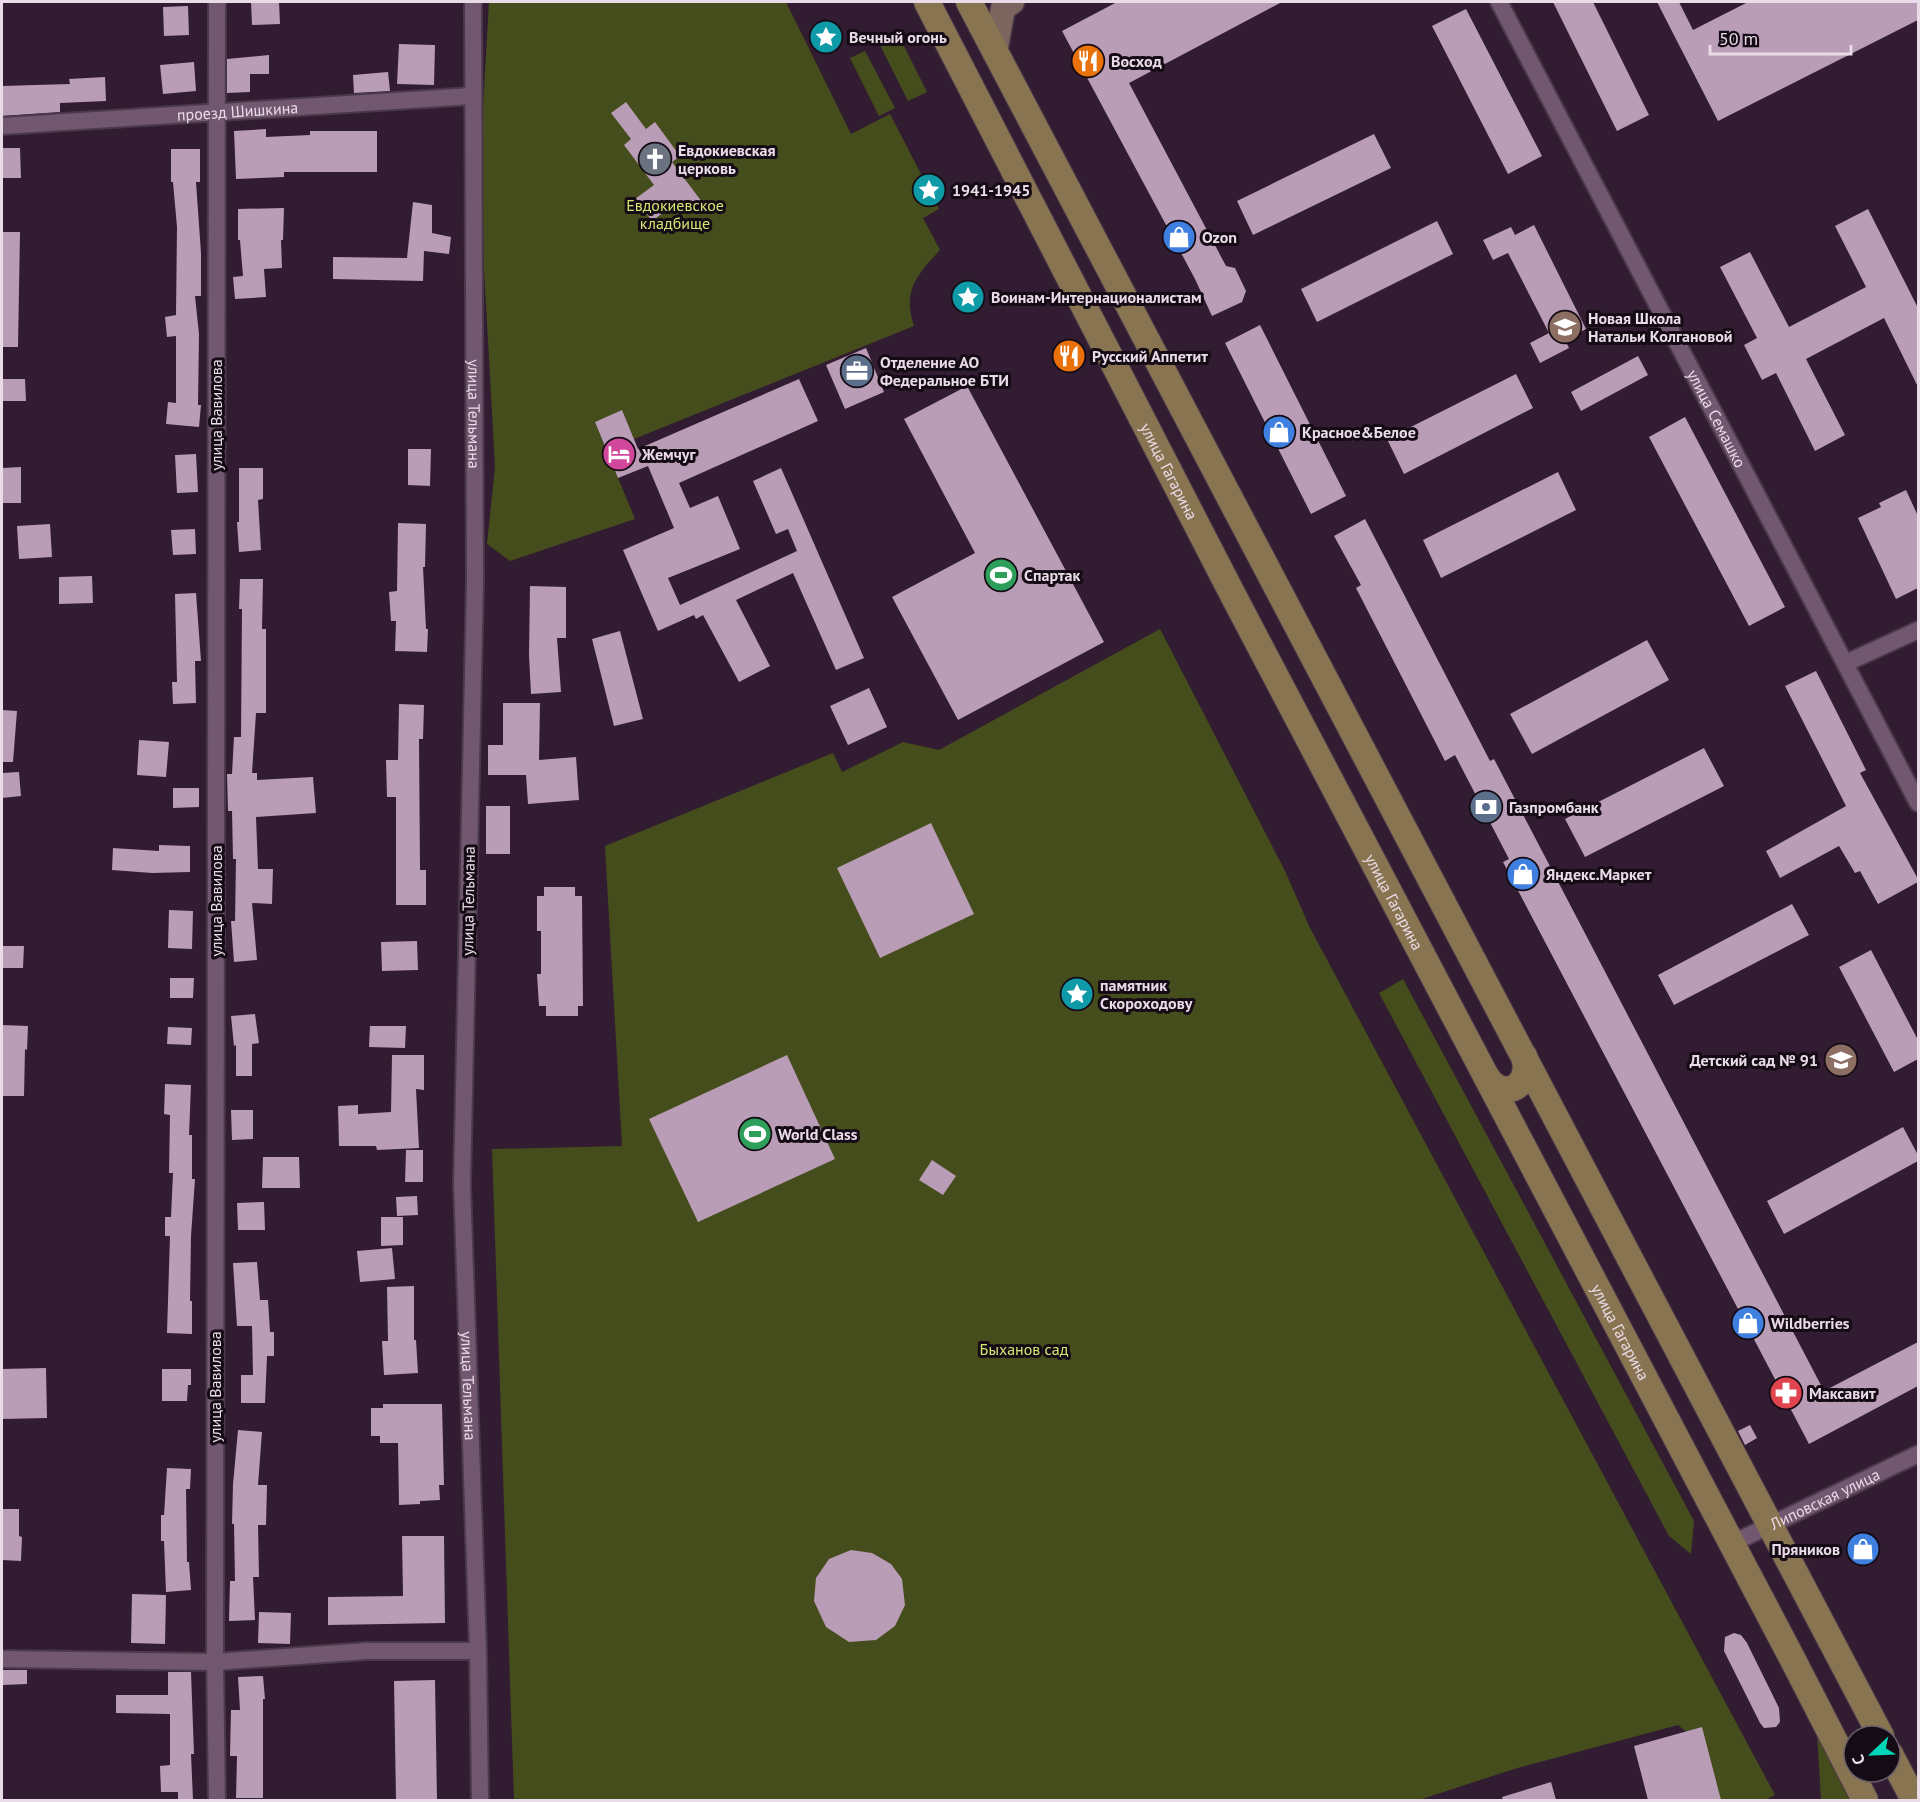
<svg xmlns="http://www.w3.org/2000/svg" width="1920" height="1802" font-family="'PT Sans',sans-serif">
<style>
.green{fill:#464d1c}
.building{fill:#b99cb6}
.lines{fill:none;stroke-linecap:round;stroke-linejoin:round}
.street-casing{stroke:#4b394b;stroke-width:20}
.secondary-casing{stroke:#4b394b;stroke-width:27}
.primary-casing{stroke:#4b394b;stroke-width:28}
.street{stroke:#71576f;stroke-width:16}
.secondary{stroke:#7d655f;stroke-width:24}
.primary{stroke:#887450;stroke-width:26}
.labels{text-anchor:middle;stroke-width:6;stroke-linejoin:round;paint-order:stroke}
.poi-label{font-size:16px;font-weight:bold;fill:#eadbe8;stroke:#140b14;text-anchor:start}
.street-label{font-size:16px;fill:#eadbe8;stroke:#140b14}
.park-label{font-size:16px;fill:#d4e674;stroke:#140b14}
</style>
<rect width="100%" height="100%" fill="#321c31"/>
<path class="green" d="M489,2H786L851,134L890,114L939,209L923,218L940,250C917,275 902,291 914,326L634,439L622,411L595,422L635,519L510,561L487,544L495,467L479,179Z
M898,34L927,92L908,101L879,43Z
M865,51L895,108L879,116L850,58Z
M1160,629L1285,871L1310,928L1775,1795L1765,1800H1719L1699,1742L1678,1725L1514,1769L1419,1800H514L492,1149L622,1146L605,846L833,753L842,772L903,742L939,750Z
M1403,979L1694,1521L1691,1554L1669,1536L1379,993Z
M1817,1733L1850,1800H1821Z"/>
<path class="building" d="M251,2H279L280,24L252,25Z
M1117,2H1282L1129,83L1226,266L1235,268L1246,291L1242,302L1212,316L1195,279L1062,31Z
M1553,2H1593L1649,115L1617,131Z
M1657,2H1679L1693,30L1748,2H1918V20L1718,121Z
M188,6L189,35L164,36L163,7Z
M1466,9L1542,156L1508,174L1432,26Z
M399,44L435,45L434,85L397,84Z
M269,55V74H250V92L227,93V59Z
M194,62L196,91L163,94L160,65Z
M388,72L390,91L354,93L353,75Z
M105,77L106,101L60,103V112L2,116V86L70,84L69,79Z
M626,102L646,129L655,122L680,156L672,162L702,202L688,213L679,201L652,221L635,199L654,185L624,145L631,139L611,113Z
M266,129V137L310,135V131H377V172H284V177L236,179L234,131Z
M1374,134L1391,168L1253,235L1237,201Z
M2,148H20L21,178H2Z
M171,149H200V182H196L201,253V296H195L199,334L198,405H201L199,427L166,424L168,402L176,403V336L167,337L165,317L176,315L177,227L173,182H171Z
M413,202L432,205V233L451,237L449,254L424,251L423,281L333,279V257L407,258Z
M284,208L283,240H281L282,268L264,269L266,297L235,299L233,277L243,276L240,240H238V209Z
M1868,209L1918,308V387L1884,318L1806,359L1845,435L1815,451L1776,373L1762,380L1744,345L1757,338L1720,267L1750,252L1789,327L1866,287L1835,226Z
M1437,221L1453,254L1317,322L1301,289Z
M1534,225L1586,329L1565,340L1569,348L1540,363L1530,343L1549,333L1508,253L1493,260L1483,240L1511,227L1515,235Z
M2,232H20L18,347H2Z
M1260,325L1346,496L1311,514L1225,343Z
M866,348L884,392L845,409L826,365Z
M1638,356L1648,375L1581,411L1571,392Z
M1516,374L1533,408L1404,474L1387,439Z
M2,379H25L26,401H2Z
M799,379L818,421L679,483L690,508L718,496L740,549L668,578L680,605L797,551L788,529L776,534L753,481L781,468L864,658L836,670L793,573L736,600L770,666L739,682L703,615L696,619L694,615L658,631L623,550L674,528L648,466L618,478L595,422L622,410L638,449Z
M967,386L1104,642L958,720L892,597L975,553L904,419Z
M1685,417L1785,607L1749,626L1649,437Z
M408,449H431L430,486L408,485Z
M196,454L198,492L177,493L175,455Z
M21,467V503H2V468Z
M239,468H263V499L258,500L261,550L239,552L237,522H239Z
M1558,472L1576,510L1441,578L1423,540Z
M1906,490L1918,516V588L1896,599L1858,518L1881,507L1879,503Z
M1365,519L1490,761L1494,759L1824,1391L1918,1342V1386L1809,1444L1503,862L1509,859L1455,755L1445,761L1356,588L1361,585L1334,536Z
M398,523L426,524L425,567H423L426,629H428L427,652L395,651L396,621H391L389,592L397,591Z
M50,524L52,557L19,559L17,526Z
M195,529L196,554L173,555L171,530Z
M92,576L93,603L59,604V577Z
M240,579H263L262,629H266V713H256L252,773H257V780L313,777L316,813L256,817L258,869H273L272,904L252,903L257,960L234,962L231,921H235L236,859H233L232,811H228L227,774H232L234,737H241L242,609H239Z
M530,586L566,587V638H557L561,692L531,694L529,655Z
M196,593L201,661H195L196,703L173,704L172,682H177L175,594Z
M620,631L643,719L614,726L592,639Z
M1647,640L1669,680L1532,754L1510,714Z
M1816,671L1866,770L1860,773L1918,879V882L1878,904L1860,871L1855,873L1839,846L1780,878L1766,851L1846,806L1785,686Z
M869,688L887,727L848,745L830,706Z
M503,703H540L539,760L576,757L579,800L528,804L526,775H488V745H503Z
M399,704L424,705L423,739H419L420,870H426V905H396V797H387L386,760H398Z
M2,710L17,711L13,762H2Z
M139,740L169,742L166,777L137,775Z
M1704,748L1724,786L1585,857L1565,819Z
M19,772L21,796L2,798V773Z
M173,788H199V807L173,808Z
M486,806H510V854H486Z
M931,823L974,914L880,958L837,868Z
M159,845L190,846V872L152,873L112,870L113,848L159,851Z
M544,887H575V896H582L583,1006H578V1016H546V1006H539L537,974H541V931H537V896H544Z
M1792,904L1809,935L1674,1005L1658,975Z
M169,910L193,911L192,949L168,948Z
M417,941L418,970L382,971L381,942Z
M2,946H24L23,968H2Z
M1871,950L1918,1040V1059L1894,1072L1839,967Z
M170,978H194L193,998H170Z
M255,1014L259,1043L252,1044V1076H236V1045L234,1046L231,1016Z
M2,1025L28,1026L27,1050L25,1049L24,1096H2Z
M370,1026H406L405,1048L369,1047Z
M168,1027L192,1028L191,1045L167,1044Z
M392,1055H424V1090L416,1089L419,1148L377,1150L376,1146H339L338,1106L358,1105V1114L391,1112Z
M787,1055L835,1159L698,1222L649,1119Z
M165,1084L191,1085L189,1135H192V1179H195L191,1236L190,1301H192V1334L167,1333L170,1236H165V1217H171L173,1173H169L170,1115L164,1114Z
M231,1110H253V1139L232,1140Z
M1903,1127L1918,1155V1161L1784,1234L1767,1201Z
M406,1150H423V1182H405Z
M263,1157H299L300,1188H262Z
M932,1160L956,1176L943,1195L919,1180Z
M417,1196L418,1215L397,1216L396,1197Z
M264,1202L265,1230H238L237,1203Z
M381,1217H403V1245L381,1246Z
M392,1248L395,1279L360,1282L357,1251Z
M257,1262L260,1300H268L270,1332H274V1356H267L265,1403H241V1375H253L252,1326H237L233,1263Z
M414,1286V1340H416L418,1373L384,1375L382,1341H388L387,1287Z
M46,1368L47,1418L2,1419V1369Z
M162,1369H191V1385H188L187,1401H162Z
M383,1404H442L444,1485H439L440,1500L420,1501V1504L399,1505L398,1443H380V1436H371V1408H383Z
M1750,1425L1757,1438L1745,1445L1738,1431Z
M238,1430L262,1432L258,1485H267L266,1525H258L259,1577H253L255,1620L229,1621L230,1581H235L234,1524H232L233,1484Z
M167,1468L191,1469L190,1489H186L187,1562H189L191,1590L166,1592L164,1541H161V1515H164Z
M2,1509H19V1536L22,1537L21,1561L2,1560Z
M402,1536H444L445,1623L328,1625V1597L403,1596Z
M851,1550L872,1553L891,1564L902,1579L905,1605L895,1626L876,1640L849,1642L826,1627L814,1601L816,1578L829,1559Z
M132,1594L166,1595L165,1644L131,1643Z
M259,1612L291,1613L290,1644L258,1643Z
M1734,1633L1741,1635L1747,1643L1779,1708L1780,1722L1776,1727L1764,1728L1760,1723L1724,1651L1725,1637Z
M2,1670H27V1684L2,1685Z
M168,1672H191L194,1754H191L193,1800H178V1792H161L160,1766L170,1765V1714L116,1713V1695H168Z
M263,1676L265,1699H263V1798H236L237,1756H230L231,1710H240L238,1677Z
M435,1680L437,1800H396L394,1681Z
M1702,1727L1721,1800H1648L1634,1746Z
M1551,1782L1556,1800H1503L1502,1797Z"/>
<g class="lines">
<g class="street-casing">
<g id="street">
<path d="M217,2L215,1662L217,1800"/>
<path id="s1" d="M473,2L475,582L462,1184L478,1651L480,1800"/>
<path id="s2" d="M1499,2L1918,803"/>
<path id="s3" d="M2,126L472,96"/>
<path d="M1846,663L1918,630"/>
<path id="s4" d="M1731,1544L1918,1454"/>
<path d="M2,1659L215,1662L367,1651H478"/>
</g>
</g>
<g class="secondary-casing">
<path id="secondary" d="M995,53L1003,8L1012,2"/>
</g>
<g class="primary-casing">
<g id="primary">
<path id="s5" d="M927,2L1234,597L1793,1660L1865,1800"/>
<path d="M969,2L1881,1736"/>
<path d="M1486,1076C1503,1103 1533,1086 1524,1056"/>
<path d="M1890,1754L1914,1800"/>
</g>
</g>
<use href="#street" class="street"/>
<use href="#secondary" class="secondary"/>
<use href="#primary" class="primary"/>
</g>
<defs>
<g id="sight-disc" transform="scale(1.725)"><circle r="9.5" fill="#0f9aa8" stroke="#140b14"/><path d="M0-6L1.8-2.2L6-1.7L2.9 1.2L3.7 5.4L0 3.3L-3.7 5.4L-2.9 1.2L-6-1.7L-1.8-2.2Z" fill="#fff"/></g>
<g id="restaurant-disc" transform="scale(1.725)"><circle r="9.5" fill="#e8710a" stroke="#140b14"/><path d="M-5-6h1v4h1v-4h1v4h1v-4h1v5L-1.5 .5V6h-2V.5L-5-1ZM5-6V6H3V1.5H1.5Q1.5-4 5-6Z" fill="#fff"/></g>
<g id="church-disc" transform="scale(1.725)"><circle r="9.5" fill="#6b7280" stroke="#140b14"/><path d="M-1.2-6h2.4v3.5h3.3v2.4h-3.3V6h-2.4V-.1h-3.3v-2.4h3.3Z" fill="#fff"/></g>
<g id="shop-disc" transform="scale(1.725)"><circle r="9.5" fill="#3f7fe0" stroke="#140b14"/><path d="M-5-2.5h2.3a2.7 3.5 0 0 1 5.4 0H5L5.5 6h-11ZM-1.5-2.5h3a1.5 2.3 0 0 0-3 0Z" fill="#fff"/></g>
<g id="school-disc" transform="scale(1.725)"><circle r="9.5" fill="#8d6e63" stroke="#140b14"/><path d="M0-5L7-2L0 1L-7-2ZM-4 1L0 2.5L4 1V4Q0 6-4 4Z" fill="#fff"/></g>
<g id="office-disc" transform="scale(1.725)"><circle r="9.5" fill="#5c6f8a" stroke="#140b14"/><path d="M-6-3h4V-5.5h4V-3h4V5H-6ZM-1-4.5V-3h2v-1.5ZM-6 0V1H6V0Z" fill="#fff"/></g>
<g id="hotel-disc" transform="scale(1.725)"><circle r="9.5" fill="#d1479c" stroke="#140b14"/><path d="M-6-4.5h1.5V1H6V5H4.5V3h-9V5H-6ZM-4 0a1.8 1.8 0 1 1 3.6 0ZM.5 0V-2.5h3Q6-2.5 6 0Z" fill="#fff"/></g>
<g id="stadium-disc" transform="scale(1.725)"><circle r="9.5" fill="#2e9e5b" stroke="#140b14"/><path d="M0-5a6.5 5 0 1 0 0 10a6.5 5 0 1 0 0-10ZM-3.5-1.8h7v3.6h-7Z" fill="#fff"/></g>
<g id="bank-disc" transform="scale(1.725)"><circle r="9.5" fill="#5c6f8a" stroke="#140b14"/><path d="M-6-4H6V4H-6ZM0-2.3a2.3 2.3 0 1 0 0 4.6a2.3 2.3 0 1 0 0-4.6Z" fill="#fff"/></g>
<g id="pharmacy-disc" transform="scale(1.725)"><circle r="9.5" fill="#e0444e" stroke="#140b14"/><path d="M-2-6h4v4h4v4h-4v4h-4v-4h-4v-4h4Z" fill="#fff"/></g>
</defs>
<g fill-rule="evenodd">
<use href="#sight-disc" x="826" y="37"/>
<use href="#restaurant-disc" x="1088" y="61"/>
<use href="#church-disc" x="655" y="159"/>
<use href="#sight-disc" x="929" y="190"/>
<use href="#shop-disc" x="1179" y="237"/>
<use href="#sight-disc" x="968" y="297"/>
<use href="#school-disc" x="1565" y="327"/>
<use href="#restaurant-disc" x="1069" y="356"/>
<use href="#office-disc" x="857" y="371"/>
<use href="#shop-disc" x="1279" y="432"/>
<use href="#hotel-disc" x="619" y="454"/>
<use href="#stadium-disc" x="1001" y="575"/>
<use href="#bank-disc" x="1486" y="807"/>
<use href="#shop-disc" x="1523" y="874"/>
<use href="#sight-disc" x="1077" y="994"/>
<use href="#school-disc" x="1841" y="1060"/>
<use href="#stadium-disc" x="755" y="1134"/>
<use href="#shop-disc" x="1748" y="1323"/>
<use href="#pharmacy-disc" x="1786" y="1393"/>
<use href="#shop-disc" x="1863" y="1549"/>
</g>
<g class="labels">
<g class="poi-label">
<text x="849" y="43">Вечный огонь</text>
<text x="1111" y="67">Восход</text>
<text x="678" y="156">Евдокиевская<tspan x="678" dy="18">церковь</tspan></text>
<text x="952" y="196">1941-1945</text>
<text x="1202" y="243">Ozon</text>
<text x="991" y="303">Воинам-Интернационалистам</text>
<text x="1588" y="324">Новая Школа<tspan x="1588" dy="18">Натальи Колгановой</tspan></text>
<text x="1092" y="362">Русский Аппетит</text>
<text x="880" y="368">Отделение АО<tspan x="880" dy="18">Федеральное БТИ</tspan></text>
<text x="1302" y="438">Красное&amp;Белое</text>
<text x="642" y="460">Жемчуг</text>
<text x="1024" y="581">Спартак</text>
<text x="1509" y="813">Газпромбанк</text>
<text x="1546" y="880">Яндекс.Маркет</text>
<text x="1100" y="991">памятник<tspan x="1100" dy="18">Скороходову</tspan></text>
<text x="1818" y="1066" text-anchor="end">Детский сад № 91</text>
<text x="778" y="1140">World Class</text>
<text x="1771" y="1329">Wildberries</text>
<text x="1809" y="1399">Максавит</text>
<text x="1840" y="1555" text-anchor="end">Пряников</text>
</g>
<g class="street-label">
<text dy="6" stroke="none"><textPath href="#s3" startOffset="236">проезд Шишкина</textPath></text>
<text transform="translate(216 415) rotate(-90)" y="6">улица Вавилова</text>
<text dy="6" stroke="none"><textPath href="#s1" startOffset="412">улица Тельмана</textPath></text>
<text dy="6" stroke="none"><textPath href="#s2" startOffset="470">улица Семашко</textPath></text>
<text dy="6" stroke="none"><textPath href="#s5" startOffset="528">улица Гагарина</textPath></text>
<text transform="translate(216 901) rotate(-90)" y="6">улица Вавилова</text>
<text transform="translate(468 901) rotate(-89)" y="6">улица Тельмана</text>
<text dy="6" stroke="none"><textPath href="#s5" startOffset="1014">улица Гагарина</textPath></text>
<text dy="6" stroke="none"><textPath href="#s5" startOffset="1500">улица Гагарина</textPath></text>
<text transform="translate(215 1387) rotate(-90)" y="6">улица Вавилова</text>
<text dy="6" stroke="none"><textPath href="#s1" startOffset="1384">улица Тельмана</textPath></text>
<text dy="6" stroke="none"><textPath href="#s4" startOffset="104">Липовская улица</textPath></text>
</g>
<g class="park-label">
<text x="675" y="211">Евдокиевское<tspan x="675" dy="18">кладбище</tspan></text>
<text x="1024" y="1355">Быханов сад</text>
</g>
</g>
<rect width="1920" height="1802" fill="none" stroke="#eadbe8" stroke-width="6"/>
<g transform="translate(1872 1754) rotate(247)"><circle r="28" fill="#140b14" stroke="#6a5e69" stroke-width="1.5"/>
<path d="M0-4.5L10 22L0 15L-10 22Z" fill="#00d5b7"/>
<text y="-9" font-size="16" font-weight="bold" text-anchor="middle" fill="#eadbe8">С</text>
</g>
<path d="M1710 45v9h141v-9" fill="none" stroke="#eadbe8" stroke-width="3"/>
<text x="1719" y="45" font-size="18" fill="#eadbe8" stroke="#140b14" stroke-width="4.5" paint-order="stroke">50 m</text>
</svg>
